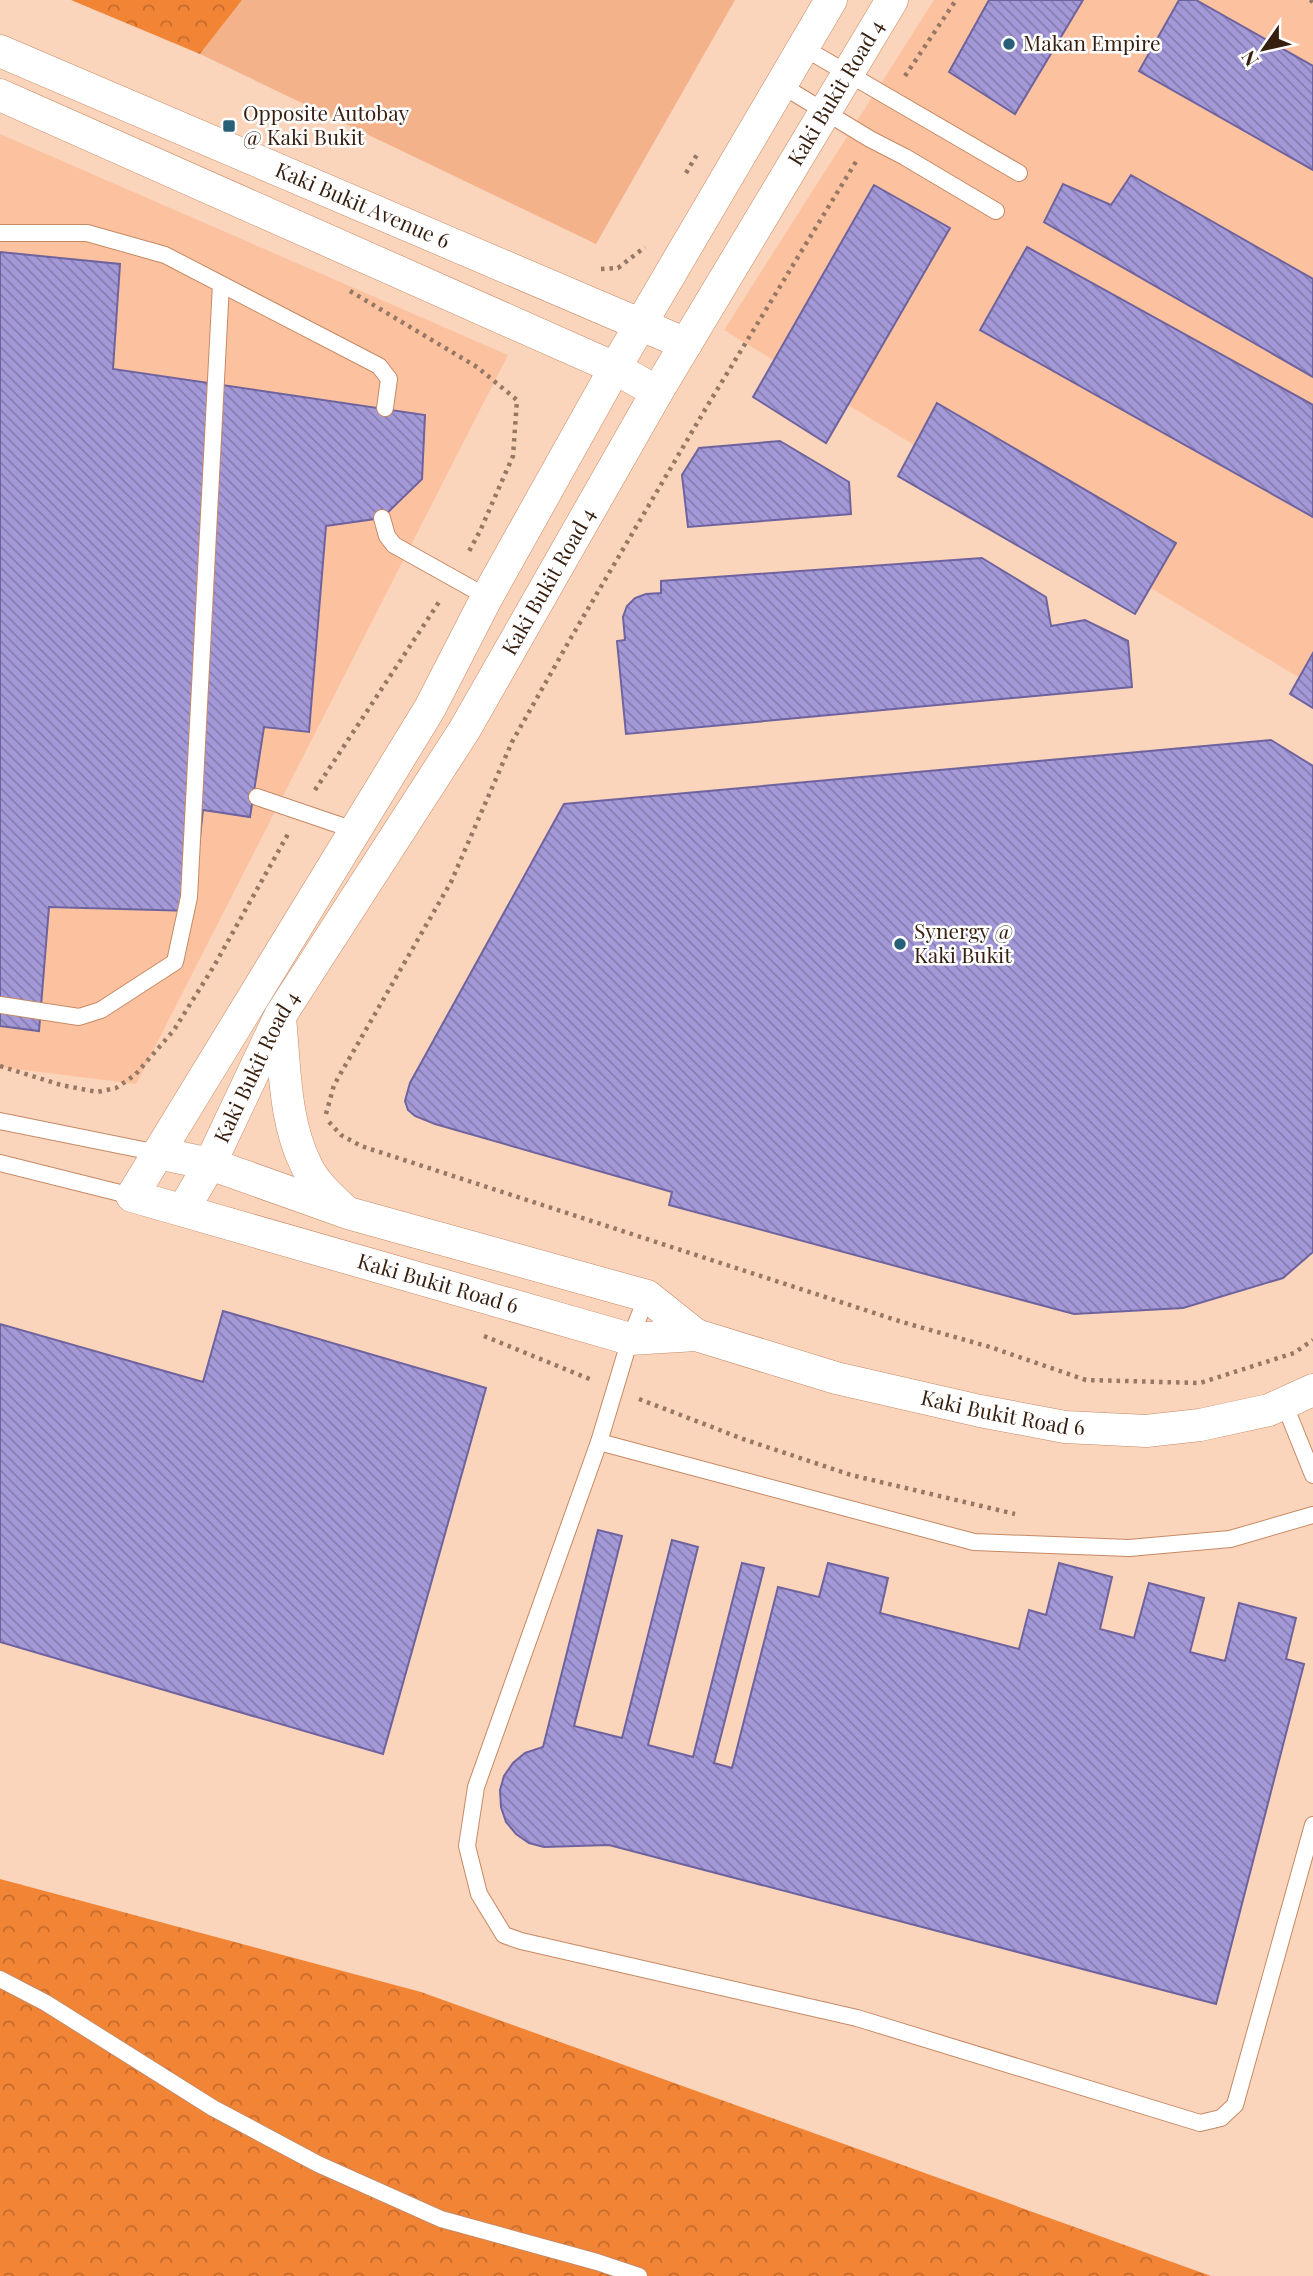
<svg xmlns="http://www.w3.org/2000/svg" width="1313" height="2276" font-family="'Playfair Display',serif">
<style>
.built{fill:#fcc2a0}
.grass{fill:#f3b28a}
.forest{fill:url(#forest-crowns)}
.building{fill:url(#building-back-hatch);stroke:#6f639e;stroke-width:2}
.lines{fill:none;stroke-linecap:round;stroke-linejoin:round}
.service-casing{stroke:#c68963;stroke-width:18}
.minor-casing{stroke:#c68963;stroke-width:33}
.path{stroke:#977864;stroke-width:4.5;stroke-dasharray:3.5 5;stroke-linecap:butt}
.service{stroke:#fff;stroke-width:16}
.minor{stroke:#fff;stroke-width:32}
.poi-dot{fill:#275f79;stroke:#fefefe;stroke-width:2.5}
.labels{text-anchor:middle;stroke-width:5;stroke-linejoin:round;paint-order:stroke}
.poi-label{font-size:21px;fill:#371f10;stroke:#fefefe;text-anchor:start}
.street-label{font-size:21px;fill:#371f10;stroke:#fefefe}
</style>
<defs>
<pattern id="forest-crowns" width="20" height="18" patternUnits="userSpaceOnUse" patternTransform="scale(1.75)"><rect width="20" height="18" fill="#f28435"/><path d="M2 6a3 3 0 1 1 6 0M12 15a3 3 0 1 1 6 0" fill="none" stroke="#c56b2b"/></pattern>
<pattern id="building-back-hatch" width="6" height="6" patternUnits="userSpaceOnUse" patternTransform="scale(1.75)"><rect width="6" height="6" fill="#a499d8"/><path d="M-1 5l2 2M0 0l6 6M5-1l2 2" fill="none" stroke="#867cae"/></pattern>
</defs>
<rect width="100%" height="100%" fill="#fbd4bc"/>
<path class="built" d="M934,0H1313V686L724,330Z
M0,134L508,355L136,1084L0,1067Z"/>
<path class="grass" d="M242,0H735L596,244L200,54Z"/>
<path class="forest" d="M71,0H242L200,54Z
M0,1879L421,1992L1211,2276H0Z"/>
<path class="building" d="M989,0H1083L1015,114L949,72Z
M1179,0H1196L1313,66V170L1139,71Z
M1131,175L1313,279V377L1044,222L1063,184L1111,205Z
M874,185L950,228L826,443L753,397Z
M1027,247L1313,405V517L980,330Z
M0,252L120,264L113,369L425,415L422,479L382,518L326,526L309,732L264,727L250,817L203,810L192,911L49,907L39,1031L0,1026Z
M937,403L1176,543L1135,614L898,476Z
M780,441L849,482L851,514L688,527L682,475L699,448Z
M982,558L1046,597L1051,626L1085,620L1128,641L1132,687L626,734L617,641L625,640L623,617L627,606L635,598L646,594L661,593V581Z
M1313,653V708L1290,694Z
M1271,740L1313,766V1252L1283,1278L1183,1308L1074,1314L669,1205L672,1192L435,1124L415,1116L408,1110L405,1101L410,1083L564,804Z
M223,1311L486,1388L383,1754L0,1642V1324L203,1382Z
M598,1530L622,1536L574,1726L622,1738L672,1540L698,1547L648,1745L693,1757L742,1563L764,1568L714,1763L732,1768L778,1587L819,1597L828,1563L888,1578L880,1613L1019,1649L1029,1610L1046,1615L1059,1563L1112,1577L1100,1629L1134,1638L1149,1583L1204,1598L1190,1652L1225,1661L1239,1603L1296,1618L1286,1659L1304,1664L1216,2004L609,1845L544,1847L529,1843L516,1834L506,1822L501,1807L500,1790L504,1776L513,1763L525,1753L543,1747Z"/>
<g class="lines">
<g class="service-casing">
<path id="service" d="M804,48L1019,173
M781,85L870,139L905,157L996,211
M0,233H87L165,255L379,366L389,379L385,408
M382,518L387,536L394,545L487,597
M257,797L354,830
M0,1005L79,1017L101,1010L175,962L189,897L221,284
M0,1121L158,1153
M0,1163L132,1196
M647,1296L630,1339L599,1442L476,1787L467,1846L479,1894L504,1935L521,1941L857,2018L1200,2123L1221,2118L1235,2105L1313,1825
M1284,1403L1313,1475
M599,1442L974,1542L1129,1548L1230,1539L1313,1515
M0,1979L46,2003L213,2108L318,2164L441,2219L597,2262L639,2276"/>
</g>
<g class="minor-casing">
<g id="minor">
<path id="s1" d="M831,0L615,368L487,597L430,708L132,1196L630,1339L696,1335L836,1378L980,1411L1065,1427L1146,1431L1200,1425L1269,1410L1313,1390"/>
<path id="s2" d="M0,51L686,344"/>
<path d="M0,95L615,368L657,392"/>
<path d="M280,1018C285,1067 284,1122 307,1167C315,1183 329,1196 342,1208"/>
<path d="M158,1153L210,1164L348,1213L647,1296L696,1335"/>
<path id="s3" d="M183,1210L210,1164L280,1016L465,729L657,392L892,0"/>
</g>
</g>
<path class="path" d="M1310,0L1313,2
M905,76L956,0
M686,173L698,153
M601,269L618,268L645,247
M350,291L477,367L517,400L513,456L480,531L467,555
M315,790L441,599
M0,1066L61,1085L97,1092L116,1088L135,1075L174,1030L214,966L288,834
M326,1114L334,1085L451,882L512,742L572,636L706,408L857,160
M329,1122L341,1135L361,1146L902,1322L990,1347L1086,1380L1200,1383L1294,1353L1313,1340
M484,1336L592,1380
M639,1399L743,1439L851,1475L1015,1514"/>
<use href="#service" class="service"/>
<use href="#minor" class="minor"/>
</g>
<g class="poi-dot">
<circle cx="1009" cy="44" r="7"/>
<rect x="222" y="119" width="14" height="14" rx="3.5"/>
<circle cx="900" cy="944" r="7"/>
</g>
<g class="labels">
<g class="poi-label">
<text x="1023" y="51">Makan Empire</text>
<text x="243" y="121">Opposite Autobay<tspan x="243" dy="24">@ Kaki Bukit</tspan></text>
<text x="914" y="939">Synergy @<tspan x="914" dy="24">Kaki Bukit</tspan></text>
</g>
<g class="street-label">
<text dy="7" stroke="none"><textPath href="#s3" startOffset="1295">Kaki Bukit Road 4</textPath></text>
<text dy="7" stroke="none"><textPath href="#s2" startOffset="394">Kaki Bukit Avenue 6</textPath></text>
<text dy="7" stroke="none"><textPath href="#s3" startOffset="728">Kaki Bukit Road 4</textPath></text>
<text dy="7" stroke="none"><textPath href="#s3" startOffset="161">Kaki Bukit Road 4</textPath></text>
<text dy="7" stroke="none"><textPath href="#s1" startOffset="1704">Kaki Bukit Road 6</textPath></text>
<text dy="7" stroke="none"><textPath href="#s1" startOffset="2287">Kaki Bukit Road 6</textPath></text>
</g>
</g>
<g transform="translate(1264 49) rotate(236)" stroke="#fefefe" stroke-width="5" paint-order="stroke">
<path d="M0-5L12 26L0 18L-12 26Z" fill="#371f10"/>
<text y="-10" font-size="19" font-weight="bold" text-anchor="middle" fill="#371f10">N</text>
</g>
</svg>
